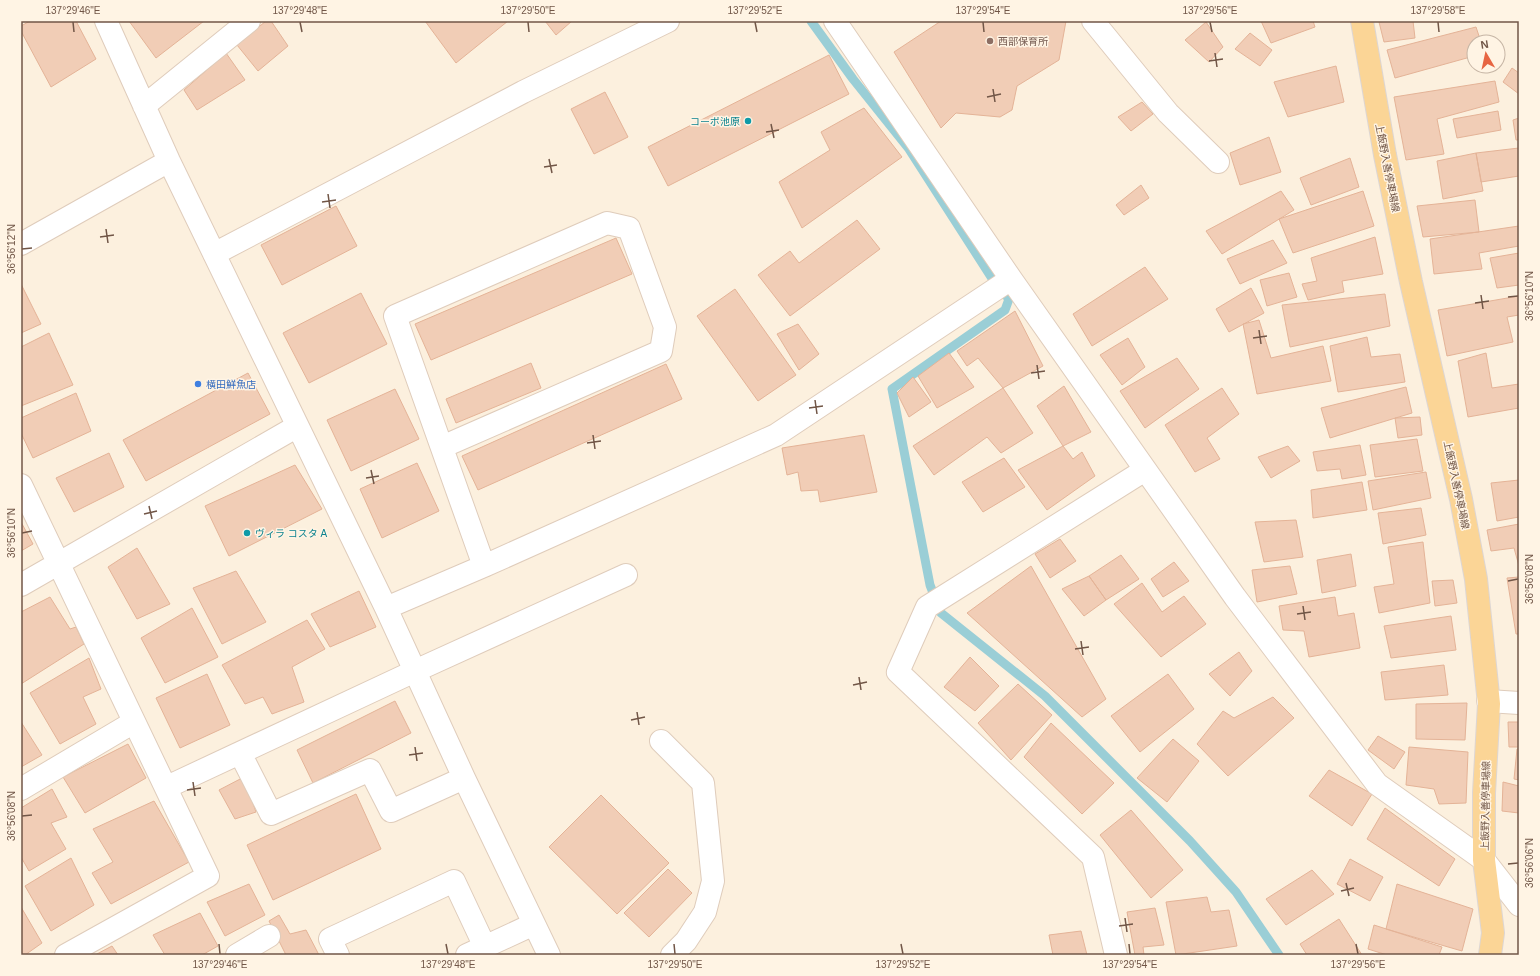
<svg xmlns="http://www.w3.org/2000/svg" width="1540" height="976" font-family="Helvetica,'Noto Sans JP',sans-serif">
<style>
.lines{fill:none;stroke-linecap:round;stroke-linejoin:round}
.stream{stroke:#9aced6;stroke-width:9}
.building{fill:#f1cdb6;stroke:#e4b397}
.minor-casing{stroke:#dfccbb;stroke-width:24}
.major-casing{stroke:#ddd6d3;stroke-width:24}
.minor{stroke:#fff;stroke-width:22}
.major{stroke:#fbd596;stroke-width:22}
.ticks{fill:none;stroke:#715647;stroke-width:1.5}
.education-dot{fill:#8d6e63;stroke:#fff4e4;stroke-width:1.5}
.culture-dot{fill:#0f9aa8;stroke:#fff4e4;stroke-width:1.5}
.shop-dot{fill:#3f7fe0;stroke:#fff4e4;stroke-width:1.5}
.labels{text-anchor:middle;stroke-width:3;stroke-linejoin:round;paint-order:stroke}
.education-label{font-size:10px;fill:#785e54;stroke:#fff4e4;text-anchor:start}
.culture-label{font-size:10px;fill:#0d838f;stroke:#fff4e4;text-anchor:end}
.street-label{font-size:10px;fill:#715647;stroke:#fff4e4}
.shop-label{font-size:10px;fill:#366cbe;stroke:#fff4e4;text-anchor:start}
.neatline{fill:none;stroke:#715647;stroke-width:1.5}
.ticks-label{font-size:10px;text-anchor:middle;fill:#715647}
</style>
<rect width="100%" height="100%" fill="#fcf0de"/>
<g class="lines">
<path class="stream" d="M811,21L853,79L909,149L995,283L1009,299L1005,310L892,389L930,585L941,613L1045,696L1190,841L1236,892L1279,955"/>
</g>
<path class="building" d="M30,21H76L96,59L51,87L21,31V26Z
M129,21H204L156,58Z
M266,21H271L288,46L258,71L237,45Z
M425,21H508L456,63Z
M545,21H572L556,35Z
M941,21H1066L1059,60L1017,86L1012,110L1000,117L956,113L941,128L894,52Z
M1261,21H1313L1315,27L1271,43Z
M1389,21H1413L1415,38L1384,42L1379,22Z
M1206,22L1223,47L1209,62L1185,40Z
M1476,27L1481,42H1474V56L1395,78L1387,50Z
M1250,33L1272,50L1260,66L1235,49Z
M226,53L245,80L197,110L184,90Z
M829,55L849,94L668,186L648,147Z
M1336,66L1344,102L1288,117L1274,82Z
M1512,68L1519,73V94L1503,82Z
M1495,81L1499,102L1437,119L1444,154L1406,160L1394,97Z
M605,92L628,137L594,154L571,109Z
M1142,102L1153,114L1131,131L1118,117Z
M864,108L902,157L802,228L779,182L830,150L821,132Z
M1498,111L1501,130L1457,138L1453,119Z
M1519,118V140H1516L1513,120Z
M1269,137L1281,172L1240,185L1230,153Z
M1519,148V176L1481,182L1476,153Z
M1476,153L1483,191L1443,199L1437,161Z
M1350,158L1359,187L1311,205L1300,178Z
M1141,185L1149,198L1124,215L1116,205Z
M1281,191L1294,210L1222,254L1206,231Z
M1363,191L1374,226L1293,253L1279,219Z
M1475,200L1479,232L1423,237L1417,206Z
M336,206L357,246L282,285L261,245Z
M857,220L880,249L790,316L758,275L790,251L799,263Z
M1519,226V246L1479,253L1482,269L1434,274L1430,239Z
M1375,237L1383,274L1342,281L1344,292L1308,300L1302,284L1317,281L1311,258Z
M616,238L632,274L431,360L415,324Z
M1273,240L1287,263L1240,284L1227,259Z
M1519,253V285L1497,288L1490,258Z
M1145,267L1168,299L1092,346L1073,314Z
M1289,273L1297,297L1267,306L1260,280Z
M21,284L41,324L21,333Z
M1251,288L1264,313L1229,332L1216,309Z
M735,289L796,375L758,401L697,316Z
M361,293L387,344L309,383L283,333Z
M1385,294L1390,326L1290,347L1282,305Z
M1519,296V315L1507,317L1513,342L1447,356L1438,310Z
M1015,311L1043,366L1003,388L978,358L967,366L957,351Z
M1259,320L1271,358L1323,346L1331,381L1257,394L1243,324Z
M798,324L819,354L799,370L777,334Z
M49,333L73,385L21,406V347Z
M1367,337L1371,357L1400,354L1405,382L1338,392L1330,346Z
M1128,338L1145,367L1122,385L1100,355Z
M949,353L974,387L937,408L918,376Z
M1486,353L1492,388L1519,384V408L1468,417L1458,361Z
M1177,358L1199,389L1145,428L1120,391Z
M531,363L541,388L456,423L446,399Z
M666,364L682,399L478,490L462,456Z
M248,373L270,414L146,481L123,440Z
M913,377L931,402L909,417L897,393Z
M1064,386L1091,432L1063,446L1037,406Z
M1406,387L1412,413L1330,438L1321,408Z
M1003,388L1033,433L1001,453L987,437L934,475L913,446Z
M1222,388L1239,414L1207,438L1220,459L1195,472L1165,425Z
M395,389L419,439L351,471L327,420Z
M76,393L91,431L33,458L21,433V418Z
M1420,417L1422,435L1398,438L1395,418Z
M864,435L877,492L820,502L818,490L801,491L798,472L787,475L782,448Z
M1417,439L1423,471L1375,477L1370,445Z
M1360,445L1366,475L1342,479L1340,469L1317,471L1313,452Z
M1063,446L1073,459L1082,452L1095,476L1047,510L1018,470Z
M1288,446L1300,461L1271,478L1258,457Z
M109,453L124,487L74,512L56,478Z
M1004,458L1025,487L983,512L962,482Z
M417,463L439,511L382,538L360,489Z
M295,465L322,509L229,556L205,506Z
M1426,472L1431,498L1373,510L1368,481Z
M1519,480V517L1497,521L1491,483Z
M1362,482L1367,510L1313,518L1311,490Z
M1421,508L1426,535L1383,544L1378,513Z
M1296,520L1303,557L1264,562L1255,522Z
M21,522L33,544L21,551Z
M1519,524V566L1514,548L1491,551L1487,530Z
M1060,539L1076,561L1050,578L1035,554Z
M1423,542L1430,603L1379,613L1374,587L1394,584L1388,547Z
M137,548L170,604L137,619L108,567Z
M1351,554L1356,586L1322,593L1317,560Z
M1121,555L1139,579L1106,600L1089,576Z
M1174,562L1189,581L1163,597L1151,579Z
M1031,566L1106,699L1082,717L967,613Z
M1290,566L1297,594L1257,602L1252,570Z
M236,571L266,622L222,644L193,588Z
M1089,576L1106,600L1084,616L1062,589Z
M1519,577V634H1516L1507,578Z
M1453,580L1457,603L1435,606L1432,581Z
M1142,583L1162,612L1184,596L1206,624L1161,657L1114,604Z
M359,591L376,627L330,647L311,614Z
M50,597L70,629L76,627L84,644L21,684V612Z
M1335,597L1338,616L1354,613L1360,648L1309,657L1304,631L1283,630L1279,606Z
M192,608L218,657L165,683L141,638Z
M1451,616L1456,650L1391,658L1384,626Z
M307,620L325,649L292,667L304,702L272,714L263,697L245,704L222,665Z
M1239,652L1252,671L1230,696L1209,674Z
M970,657L999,686L975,711L944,687Z
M89,658L101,689L83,697L96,724L60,744L30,693Z
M1444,665L1448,695L1385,700L1381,672Z
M207,674L230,725L180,748L156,698Z
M1168,674L1194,709L1140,752L1111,716Z
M1018,684L1052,715L1011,760L978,723Z
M1273,697L1294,718L1228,776L1197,744L1223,711L1234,718Z
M395,701L411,733L313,783L297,750Z
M1467,703L1465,740L1416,739V704Z
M21,722L42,755L21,767Z
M1508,722H1519V747H1509Z
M1051,723L1114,783L1082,814L1024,757Z
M1378,736L1405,752L1394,769L1368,750Z
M1173,739L1199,761L1167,802L1137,778Z
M128,744L146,778L85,813L63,777Z
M1409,747L1468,752L1466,803L1439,804L1434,789L1406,785Z
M1517,749H1519V780L1514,779Z
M1329,770L1372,794L1352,826L1309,796Z
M244,777L256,812L235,819L219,790Z
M1503,782L1519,786V813L1502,811Z
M52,789L67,817L51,823L66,849L29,871L21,857V808Z
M356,794L381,849L273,900L247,845Z
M601,795L669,863L617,914L549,847Z
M154,801L189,862L111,904L92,873L113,862L93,829Z
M1385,808L1455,859L1439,886L1367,839Z
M1131,810L1183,870L1151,898L1100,835Z
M71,858L94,905L51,931L25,886Z
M1350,859L1383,877L1370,901L1337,884Z
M668,869L692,893L649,937L624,913Z
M1312,870L1334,894L1286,925L1266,899Z
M249,884L265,915L225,936L207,902Z
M1397,884L1473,909L1462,951L1386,929Z
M1207,897L1211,912L1229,910L1237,946L1176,955L1166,902Z
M21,907L42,943L25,955H21Z
M1155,908L1164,945L1143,947L1144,955H1135L1127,912Z
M200,913L218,946L202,955H165L153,935Z
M279,915L290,934L306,930L319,955H286L269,921Z
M1339,919L1362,955H1307L1300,944Z
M1374,925L1442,947L1439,955H1387L1368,949Z
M1081,931L1087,955H1053L1049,935Z
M112,946L118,955H95Z"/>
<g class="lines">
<g class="minor-casing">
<path id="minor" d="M106,21L169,161L386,608L464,778L549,955
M835,21L1011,279L1235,597L1377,784L1484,860L1519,905
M1093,21L1168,113L1218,162
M144,106L249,21
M21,244L169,161
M214,254L523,92L668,21
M442,447L661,351L665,327L629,228L607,223L395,316L484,566
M21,485L208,876L66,955
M21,585L296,427
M386,608L484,566L776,435L1011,279
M1488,701L1519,703
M661,741L703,783L713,881L705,912L686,941L672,955
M240,753L271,814L370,770L391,811L464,778
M167,787L415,671L626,575
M21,789L134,722
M237,955L269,936
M338,955L330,939L454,881L485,947
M467,955L534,924
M1116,955L1093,857L898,672L927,607L1145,470"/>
</g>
<g class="major-casing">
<path id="major" d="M1362,21L1385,155L1411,282L1461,499L1476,579L1489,704L1484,793V860L1493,933L1490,955"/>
</g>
<use href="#minor" class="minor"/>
<use href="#major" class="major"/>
</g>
<path class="ticks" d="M73,22L74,32M300,22L302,32M528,22L529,32M755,22L757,32M983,22L984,32M1210,22L1212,32M1438,22L1439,32M1215,53L1217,67M1209,61L1223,59M993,89L995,102M987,97L1001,94M771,124L774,138M766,132L779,130M549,159L552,173M544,167L557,165M328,194L330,208M322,202L336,200M106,229L108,243M100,237L114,235M22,249L32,248M1481,295L1483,309M1508,297L1518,296M1475,303L1489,301M1259,330L1261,344M1253,338L1267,336M1037,365L1039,379M1031,373L1045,371M815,400L817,414M809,408L823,406M593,435L595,449M587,443L601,441M371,470L374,484M366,478L379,476M149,506L152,519M144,514L157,511M22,533L32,531M1508,581L1518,579M1303,606L1305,620M1297,614L1311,612M1081,641L1083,655M1075,649L1089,647M859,677L861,690M853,685L867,682M637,712L639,725M631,720L645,717M415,747L417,761M409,755L423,753M193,782L195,796M187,790L201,788M22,816L32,815M1508,864L1518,863M1346,883L1349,896M1341,891L1354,888M1125,918L1127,932M1119,926L1133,924M219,944L220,954M446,944L448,954M674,944L675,954M901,944L903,954M1129,944L1130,954M1356,944L1358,954"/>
<circle class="education-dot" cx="990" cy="41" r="4"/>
<g class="culture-dot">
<circle cx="748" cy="121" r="4"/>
<circle cx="247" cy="533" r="4"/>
</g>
<circle class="shop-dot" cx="198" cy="384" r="4"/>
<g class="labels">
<g class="education-label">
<text x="998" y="45">西部保育所</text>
</g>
<g class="culture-label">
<text x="740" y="125">コーポ池原</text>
<text x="255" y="537" text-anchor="start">ヴィラ コスタ A</text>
</g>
<g class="street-label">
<text transform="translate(1388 168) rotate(79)" y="4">上飯野入善停車場線</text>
<text transform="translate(1457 485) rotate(78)" y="4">上飯野入善停車場線</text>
<text transform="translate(1485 806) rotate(-89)" y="4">上飯野入善停車場線</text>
</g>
<g class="shop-label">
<text x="206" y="388">横田鮮魚店</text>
</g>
</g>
<rect width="1540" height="976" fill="none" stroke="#fff4e4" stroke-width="44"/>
<g transform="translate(1486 54) rotate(351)"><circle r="19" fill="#fff4e4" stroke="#c6b5a5"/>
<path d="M0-3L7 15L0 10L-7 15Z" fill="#e76542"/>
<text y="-6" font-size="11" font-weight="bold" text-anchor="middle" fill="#715647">N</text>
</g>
<rect x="22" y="22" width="1496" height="932" class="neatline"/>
<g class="ticks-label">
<text x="73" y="14">137°29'46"E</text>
<text x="300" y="14">137°29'48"E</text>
<text x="528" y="14">137°29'50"E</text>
<text x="755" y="14">137°29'52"E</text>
<text x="983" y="14">137°29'54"E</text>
<text x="1210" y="14">137°29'56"E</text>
<text x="1438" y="14">137°29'58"E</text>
<text transform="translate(11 249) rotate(-90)" y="4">36°56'12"N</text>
<text transform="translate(1529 296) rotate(-90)" y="4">36°56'10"N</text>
<text transform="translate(11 533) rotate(-90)" y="4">36°56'10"N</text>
<text transform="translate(1529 579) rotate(-90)" y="4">36°56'08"N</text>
<text transform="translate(11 816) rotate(-90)" y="4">36°56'08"N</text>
<text transform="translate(1529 863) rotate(-90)" y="4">36°56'06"N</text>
<text x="220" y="968">137°29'46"E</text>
<text x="448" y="968">137°29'48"E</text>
<text x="675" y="968">137°29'50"E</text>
<text x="903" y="968">137°29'52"E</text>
<text x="1130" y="968">137°29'54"E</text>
<text x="1358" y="968">137°29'56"E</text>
</g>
</svg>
